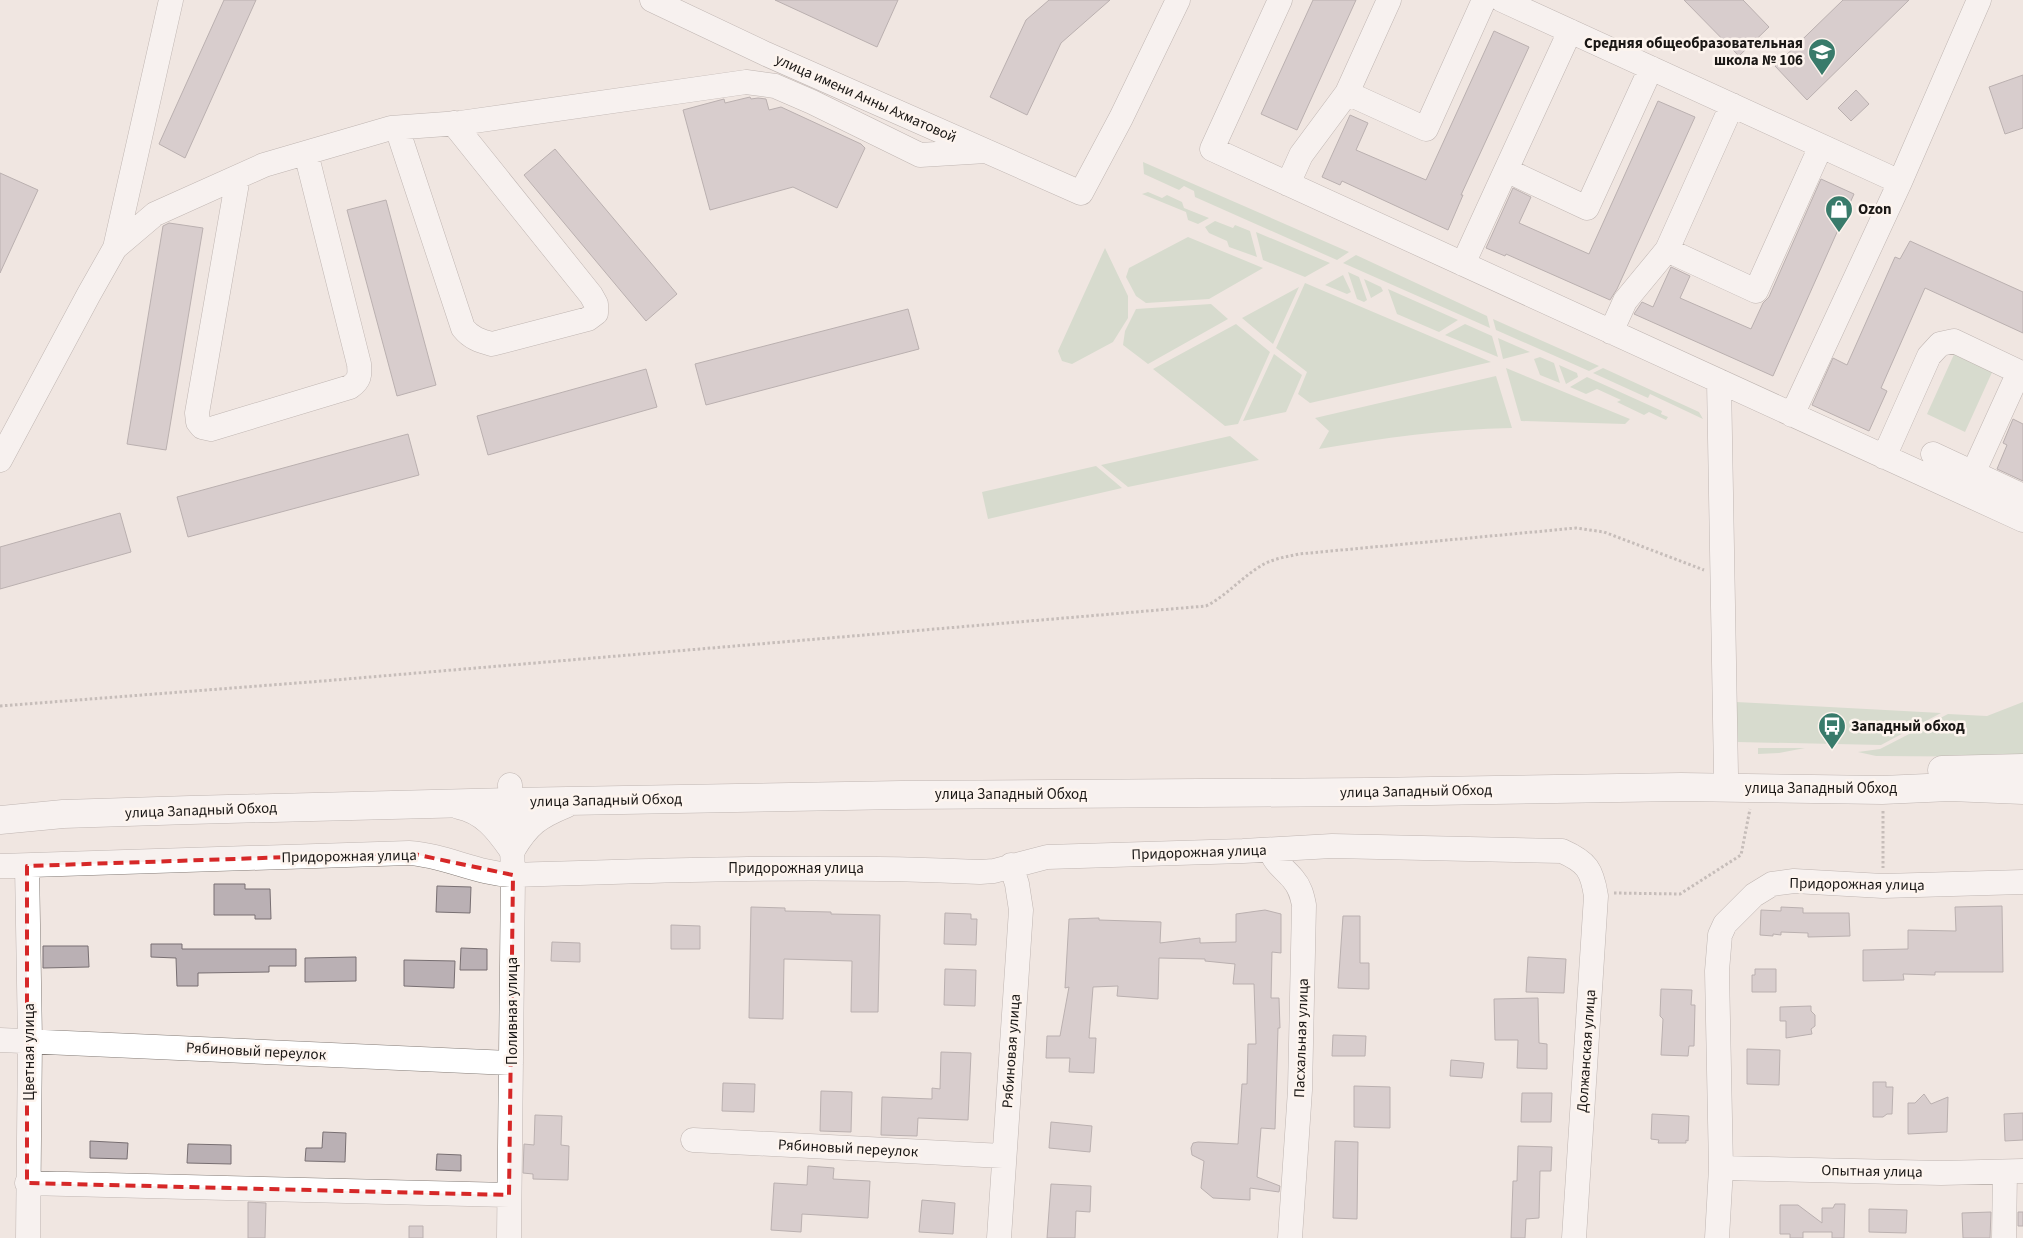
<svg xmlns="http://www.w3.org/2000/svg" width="2023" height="1238" font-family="'Source Sans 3',sans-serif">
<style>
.green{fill:#b8cfb5}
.building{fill:#bab0b4;stroke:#786f72}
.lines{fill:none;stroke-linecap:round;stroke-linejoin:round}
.minor-casing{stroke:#847c77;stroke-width:25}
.highway-casing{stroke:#847c77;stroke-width:29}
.path{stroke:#928c88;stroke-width:3;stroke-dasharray:2.5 2.5;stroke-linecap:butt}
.minor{stroke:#fff;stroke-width:24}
.highway{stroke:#fff;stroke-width:28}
.marked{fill:none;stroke:#d62828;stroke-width:4;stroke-dasharray:10 6;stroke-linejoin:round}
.labels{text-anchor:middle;stroke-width:5;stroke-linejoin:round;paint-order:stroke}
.poi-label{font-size:15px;font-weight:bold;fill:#1a1715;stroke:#fdf4ee;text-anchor:start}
.street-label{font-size:15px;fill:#1a1715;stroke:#fdf4ee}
</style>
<rect width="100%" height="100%" fill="#f0e6e1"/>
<path class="green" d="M1143,162L1349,252L1337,260L1195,197L1194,191L1184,186L1179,190L1144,174Z
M1148,192L1162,198L1167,195L1182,202L1184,208L1209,218L1198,224L1188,220L1186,212L1142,194Z
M1215,221L1233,228L1235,225L1250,231L1257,257L1229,247L1227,241L1209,233L1205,227Z
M1256,232L1330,263L1305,277L1263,260Z
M1188,237L1263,268L1209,299L1146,303L1136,296L1126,277L1129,268Z
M1105,248L1128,296V318L1113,342L1072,364L1062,361L1058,351Z
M1356,255L1487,316L1490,328L1343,263Z
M1348,272L1359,277L1367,300L1364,302L1357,299Z
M1343,275L1351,292L1347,294L1325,285Z
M1364,279L1381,287L1383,291L1371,298Z
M1305,283L1491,362L1310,403L1298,394L1307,372L1276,348Z
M1299,287L1273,344L1242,318Z
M1388,289L1458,320L1439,332L1397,314Z
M1211,304L1228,319L1148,364L1123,345L1125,331L1136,309Z
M1493,319L1599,366L1589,371L1496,330Z
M1236,324L1270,352L1238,424L1225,426L1153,369Z
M1465,324L1492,336L1498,357L1445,335Z
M1498,338L1530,352L1503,359Z
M1956,350L1994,368L1965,432L1927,414Z
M1274,354L1302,375L1286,412L1243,421Z
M1540,357L1554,363L1560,383L1540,375L1534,359Z
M1559,365L1577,373L1578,377L1566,384Z
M1506,368L1630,419L1625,424L1521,421Z
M1603,368L1699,412L1703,419L1650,394L1648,398L1593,373Z
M1496,376L1512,428C1446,429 1383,438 1319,449L1329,431L1315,418Z
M1587,377L1662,411L1661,414L1668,417L1666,420L1649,412L1644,415L1617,402L1621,400L1597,389L1586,394L1570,387Z
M1230,436L1259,460L1128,487L1101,465Z
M1096,466L1122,488L988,519L982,492Z
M1736,702L1941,713L1881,745L1737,742Z
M2023,702V757L1876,756L1858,752L1880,749L1948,714L1987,716Z
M1758,748H1805L1779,753L1758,754Z"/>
<path class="building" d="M224,0H256L185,158L159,144Z
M775,0H898L877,47Z
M1049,0H1110L1061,43L1027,115L990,97L1026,20Z
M1313,0H1356L1297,130L1261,114Z
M1684,0H1743L1769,27L1739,56Z
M1843,0H1909L1807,100L1775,66Z
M1494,31L1529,47L1461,195H1463L1448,230L1342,181L1340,185L1322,177L1350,115L1368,123L1356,150L1426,180Z
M2023,75V128L2005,134L1989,87Z
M1856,90L1869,104L1851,121L1838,108Z
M750,97L751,99L758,98L766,99L769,110L781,107L861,144L865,148L837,208L793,187L710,210L683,110L724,99L725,103Z
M1658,101L1695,117L1617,289L1610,300L1506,254L1505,256L1486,248L1513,188L1531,197L1519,223L1589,254Z
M555,149L677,294L646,321L524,175Z
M0,173L38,190L0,273Z
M1821,179L1854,194L1773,376L1634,314L1642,302L1653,307L1671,267L1690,276L1680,298L1751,329L1763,303L1769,297Z
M386,200L436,385L397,396L347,210Z
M169,223L203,228L166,450L127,444L163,226Z
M1910,241L2023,292V333L1925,288L1881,388L1887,391L1869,431L1812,405L1833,358L1847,365L1895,257L1900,259Z
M908,309L919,349L706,405L695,364Z
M646,369L657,407L488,455L477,416Z
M2013,419L2023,424V481L1997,469L2007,445L2003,443Z
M408,434L419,475L188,537L177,497Z
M120,513L131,552L0,589V547Z
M214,884H245V889H270L271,919H255V915H214Z
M437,886L471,887L470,913L436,912Z
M2002,906L2003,972H1935V975L1903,974L1904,980L1863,981V950L1908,949V930L1956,931L1955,907Z
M751,907L785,908V911L831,912V914L880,915L878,1012H851L852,961L784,959L783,1019L749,1018Z
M1781,907L1803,908V913H1849L1850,936L1808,937V933L1781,932V935L1773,934V936L1760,935L1761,910L1781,911Z
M1265,910L1281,914V953L1272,952L1271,998H1279L1280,1028H1278L1275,1129L1261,1128L1257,1177L1280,1186L1279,1192L1250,1188V1200L1213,1198L1201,1188L1204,1161L1192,1155L1191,1148L1193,1143L1198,1142L1238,1144L1242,1084H1247L1248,1044H1256L1254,984H1233L1235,964L1205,961V959L1159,958L1158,999L1117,996L1118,986L1093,987L1089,1038H1096L1094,1073L1069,1072L1070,1058H1046L1047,1036H1060L1069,987L1065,988L1069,919L1099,918V920L1161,922L1160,943L1200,938V943L1236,942V914Z
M945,913L971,914V919H977L976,945L944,944Z
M1343,916H1360V963H1369V989L1338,988Z
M671,925L700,926V949H671Z
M552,942L580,943V962L551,961Z
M151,944H182V949H296V966H269V972L198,973V986H177L176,958L151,957Z
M43,946H88L89,967L43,968Z
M461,948L487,949V970H460Z
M356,957V981L305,982V958Z
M1528,957L1566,959L1564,993L1526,992Z
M404,960L455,961L454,988L404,986Z
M945,969L976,970L975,1006L944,1005Z
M1755,969H1776V992H1752V975H1755Z
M1661,989L1692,990L1691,1005H1695L1694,1046H1689L1688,1056L1661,1055L1663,1019L1660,1016Z
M1538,998L1539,1043L1547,1044V1069L1517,1068L1518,1040H1495L1494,999Z
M1811,1006V1011L1815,1015V1026L1811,1029L1812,1034L1786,1038V1021H1780V1007Z
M1333,1035L1366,1036L1365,1056H1332Z
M1747,1049L1780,1050L1779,1085L1747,1084Z
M941,1052L971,1053L968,1120L918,1118L917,1136L881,1135L882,1097L932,1099V1088L940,1089Z
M1451,1060L1484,1063L1482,1078L1450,1076Z
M1873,1082H1886V1087H1893L1892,1114H1887L1883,1117H1873Z
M723,1083L755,1084L754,1112L722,1111Z
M1354,1086L1390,1087V1128L1354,1127Z
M821,1091L852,1092L851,1132L820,1131Z
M1522,1093H1552L1551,1122H1521Z
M1924,1094L1931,1104L1948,1097L1947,1132L1908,1134V1103H1915Z
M2023,1113V1140L2005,1141L2004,1114Z
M1652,1114L1689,1116L1688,1141L1686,1140V1143H1658L1659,1140L1651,1139Z
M535,1115L562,1116L561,1145L569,1146L568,1180L533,1179V1174L523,1173L524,1144L534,1145Z
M1051,1122L1092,1126L1090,1152L1049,1148Z
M323,1132L346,1133L345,1162L305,1161L306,1148H322Z
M90,1141L128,1143L127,1159L90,1158Z
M1335,1141L1358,1142L1357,1219L1333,1218Z
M188,1144L231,1145V1164L187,1163Z
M1518,1146L1552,1147L1551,1171H1540L1539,1218L1526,1219L1525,1238H1511L1513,1181H1517Z
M437,1154L461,1155V1171L436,1170Z
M808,1166L834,1168L833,1179L870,1181L868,1218L802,1214L801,1232L771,1230L774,1183L807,1185Z
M1051,1184L1091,1186L1090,1212L1076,1211L1075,1238H1047Z
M922,1200L955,1203L953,1234L919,1232Z
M248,1202L266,1203L265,1238H248Z
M1835,1204H1845L1844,1238H1832V1232H1803V1238H1790V1234H1780V1205H1798L1822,1223V1208H1833Z
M1869,1209L1907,1210L1906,1233L1869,1232Z
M1991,1212L1990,1238H1963L1962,1213Z
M2018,1212H2023V1226H2018Z
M409,1226H423V1238H409Z"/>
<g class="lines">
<g class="minor-casing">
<path id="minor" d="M652,0L766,54L1081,193L1121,118L1178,0
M1280,0L1212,149L2023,520
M1502,0L1900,182
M1347,93L1426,129L1484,0
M397,128L463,328C471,338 480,341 492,344L588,319L596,313V304L591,295L453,123
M1506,170L1570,31
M238,177L197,413L198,422L202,427L211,429L350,387C360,380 360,375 359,364L306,153
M1288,184L1301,155L1347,93L1389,0
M115,248L155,214L264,165L391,128L460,123L746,82L775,86L812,102L920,155L986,151
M1667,250L1732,105
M1463,264L1506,170L1587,208L1651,68
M1611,332L1625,301L1667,250L1756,291L1821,146
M1719,381L1726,774
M1792,415L1900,182L1979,0
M1933,454L2023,496
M1884,457L1929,356L1940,344L1954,341L2019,372L1964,493
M0,460L89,294L115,248L171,0
M1271,850C1274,863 1285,869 1293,879C1300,887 1302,895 1304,905L1300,1090L1290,1238
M0,866L409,853C445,855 477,874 513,875C669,870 823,865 980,872L994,871L1047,857L1243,851L1332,846L1562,851C1587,862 1592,870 1596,896L1574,1238
M27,866L30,1040L28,1238
M0,1040L511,1063
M693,1140L1003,1156
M1721,1168L1941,1173L2023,1171
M27,1183L509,1195
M509,1238L513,875L510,785
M999,1238L1021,910L1017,884L1011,865
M1717,1238L1721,1168L1717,971L1720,935L1725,924L1754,895L1772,884L1794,881L1883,886L2023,882
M2004,1238L2005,1172"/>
</g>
<g class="highway-casing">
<path id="highway" d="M1942,770L2023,768
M459,805C484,810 498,828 512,848C527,823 538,815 565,804
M0,820L63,814L190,810L511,802L901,795L1368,792L1681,787L1882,790L1950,787L2023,790"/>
</g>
<path class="path" d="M0,706L323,681L1206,606C1226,596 1240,579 1259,567C1271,559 1285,557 1299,554L1576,528L1604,532L1704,570
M1883,811V868
M1614,893L1680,894L1741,855L1750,809"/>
<use href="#minor" class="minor"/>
<use href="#highway" class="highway"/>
</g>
<path d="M0 0H2023V1238H0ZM409,853L513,875L509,1195L27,1183V866Z" fill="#f0e6e1" fill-opacity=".55" fill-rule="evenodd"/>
<path class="marked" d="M409,853L513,875L509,1195L27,1183V866Z"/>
<defs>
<g id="school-pin" transform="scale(1.4375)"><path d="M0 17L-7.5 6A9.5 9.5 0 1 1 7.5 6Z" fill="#397b6b" stroke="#fdf4ee"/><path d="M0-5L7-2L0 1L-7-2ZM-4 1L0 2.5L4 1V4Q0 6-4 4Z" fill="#fff"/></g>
<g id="shop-pin" transform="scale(1.4375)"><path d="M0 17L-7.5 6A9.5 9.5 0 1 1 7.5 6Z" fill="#397b6b" stroke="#fdf4ee"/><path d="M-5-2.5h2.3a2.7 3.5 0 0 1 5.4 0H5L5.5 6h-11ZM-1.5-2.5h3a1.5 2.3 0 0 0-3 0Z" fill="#fff"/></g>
<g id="bus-pin" transform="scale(1.4375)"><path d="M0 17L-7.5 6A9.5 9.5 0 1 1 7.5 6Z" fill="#397b6b" stroke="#fdf4ee"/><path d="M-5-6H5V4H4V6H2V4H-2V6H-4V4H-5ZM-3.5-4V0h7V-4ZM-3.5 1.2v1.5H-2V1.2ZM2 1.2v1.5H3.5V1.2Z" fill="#fff"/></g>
</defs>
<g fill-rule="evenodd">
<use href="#school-pin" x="1822" y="52"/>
<use href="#shop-pin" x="1839" y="209"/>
<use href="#bus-pin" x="1832" y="726"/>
</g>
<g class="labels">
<g class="poi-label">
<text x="1803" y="48" text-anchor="end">Средняя общеобразовательная<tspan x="1803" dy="17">школа № 106</tspan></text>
<text x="1858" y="214">Ozon</text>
<text x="1851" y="731">Западный обход</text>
</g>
<g class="street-label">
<text transform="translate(866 98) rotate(24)" y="5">улица имени Анны Ахматовой</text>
<text x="1821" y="793">улица Западный Обход</text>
<text transform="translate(1416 791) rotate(-1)" y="5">улица Западный Обход</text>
<text x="1011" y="799">улица Западный Обход</text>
<text transform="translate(606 800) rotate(-1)" y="5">улица Западный Обход</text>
<text transform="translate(201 810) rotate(-2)" y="5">улица Западный Обход</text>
<text transform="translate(1199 852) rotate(-2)" y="5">Придорожная улица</text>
<text transform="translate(349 856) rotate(-1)" y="5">Придорожная улица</text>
<text x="796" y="873">Придорожная улица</text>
<text transform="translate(1857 884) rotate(1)" y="5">Придорожная улица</text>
<text transform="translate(512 1011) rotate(-90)" y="5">Поливная улица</text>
<text transform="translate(1301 1038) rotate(-88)" y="5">Пасхальная улица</text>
<text transform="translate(256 1051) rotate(3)" y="5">Рябиновый переулок</text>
<text transform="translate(1011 1051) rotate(-86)" y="5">Рябиновая улица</text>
<text transform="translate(1586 1051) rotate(-86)" y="5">Должанская улица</text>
<text transform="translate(29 1052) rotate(-90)" y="5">Цветная улица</text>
<text transform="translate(848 1148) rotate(3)" y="5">Рябиновый переулок</text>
<text transform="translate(1872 1171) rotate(1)" y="5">Опытная улица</text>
</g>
</g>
</svg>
